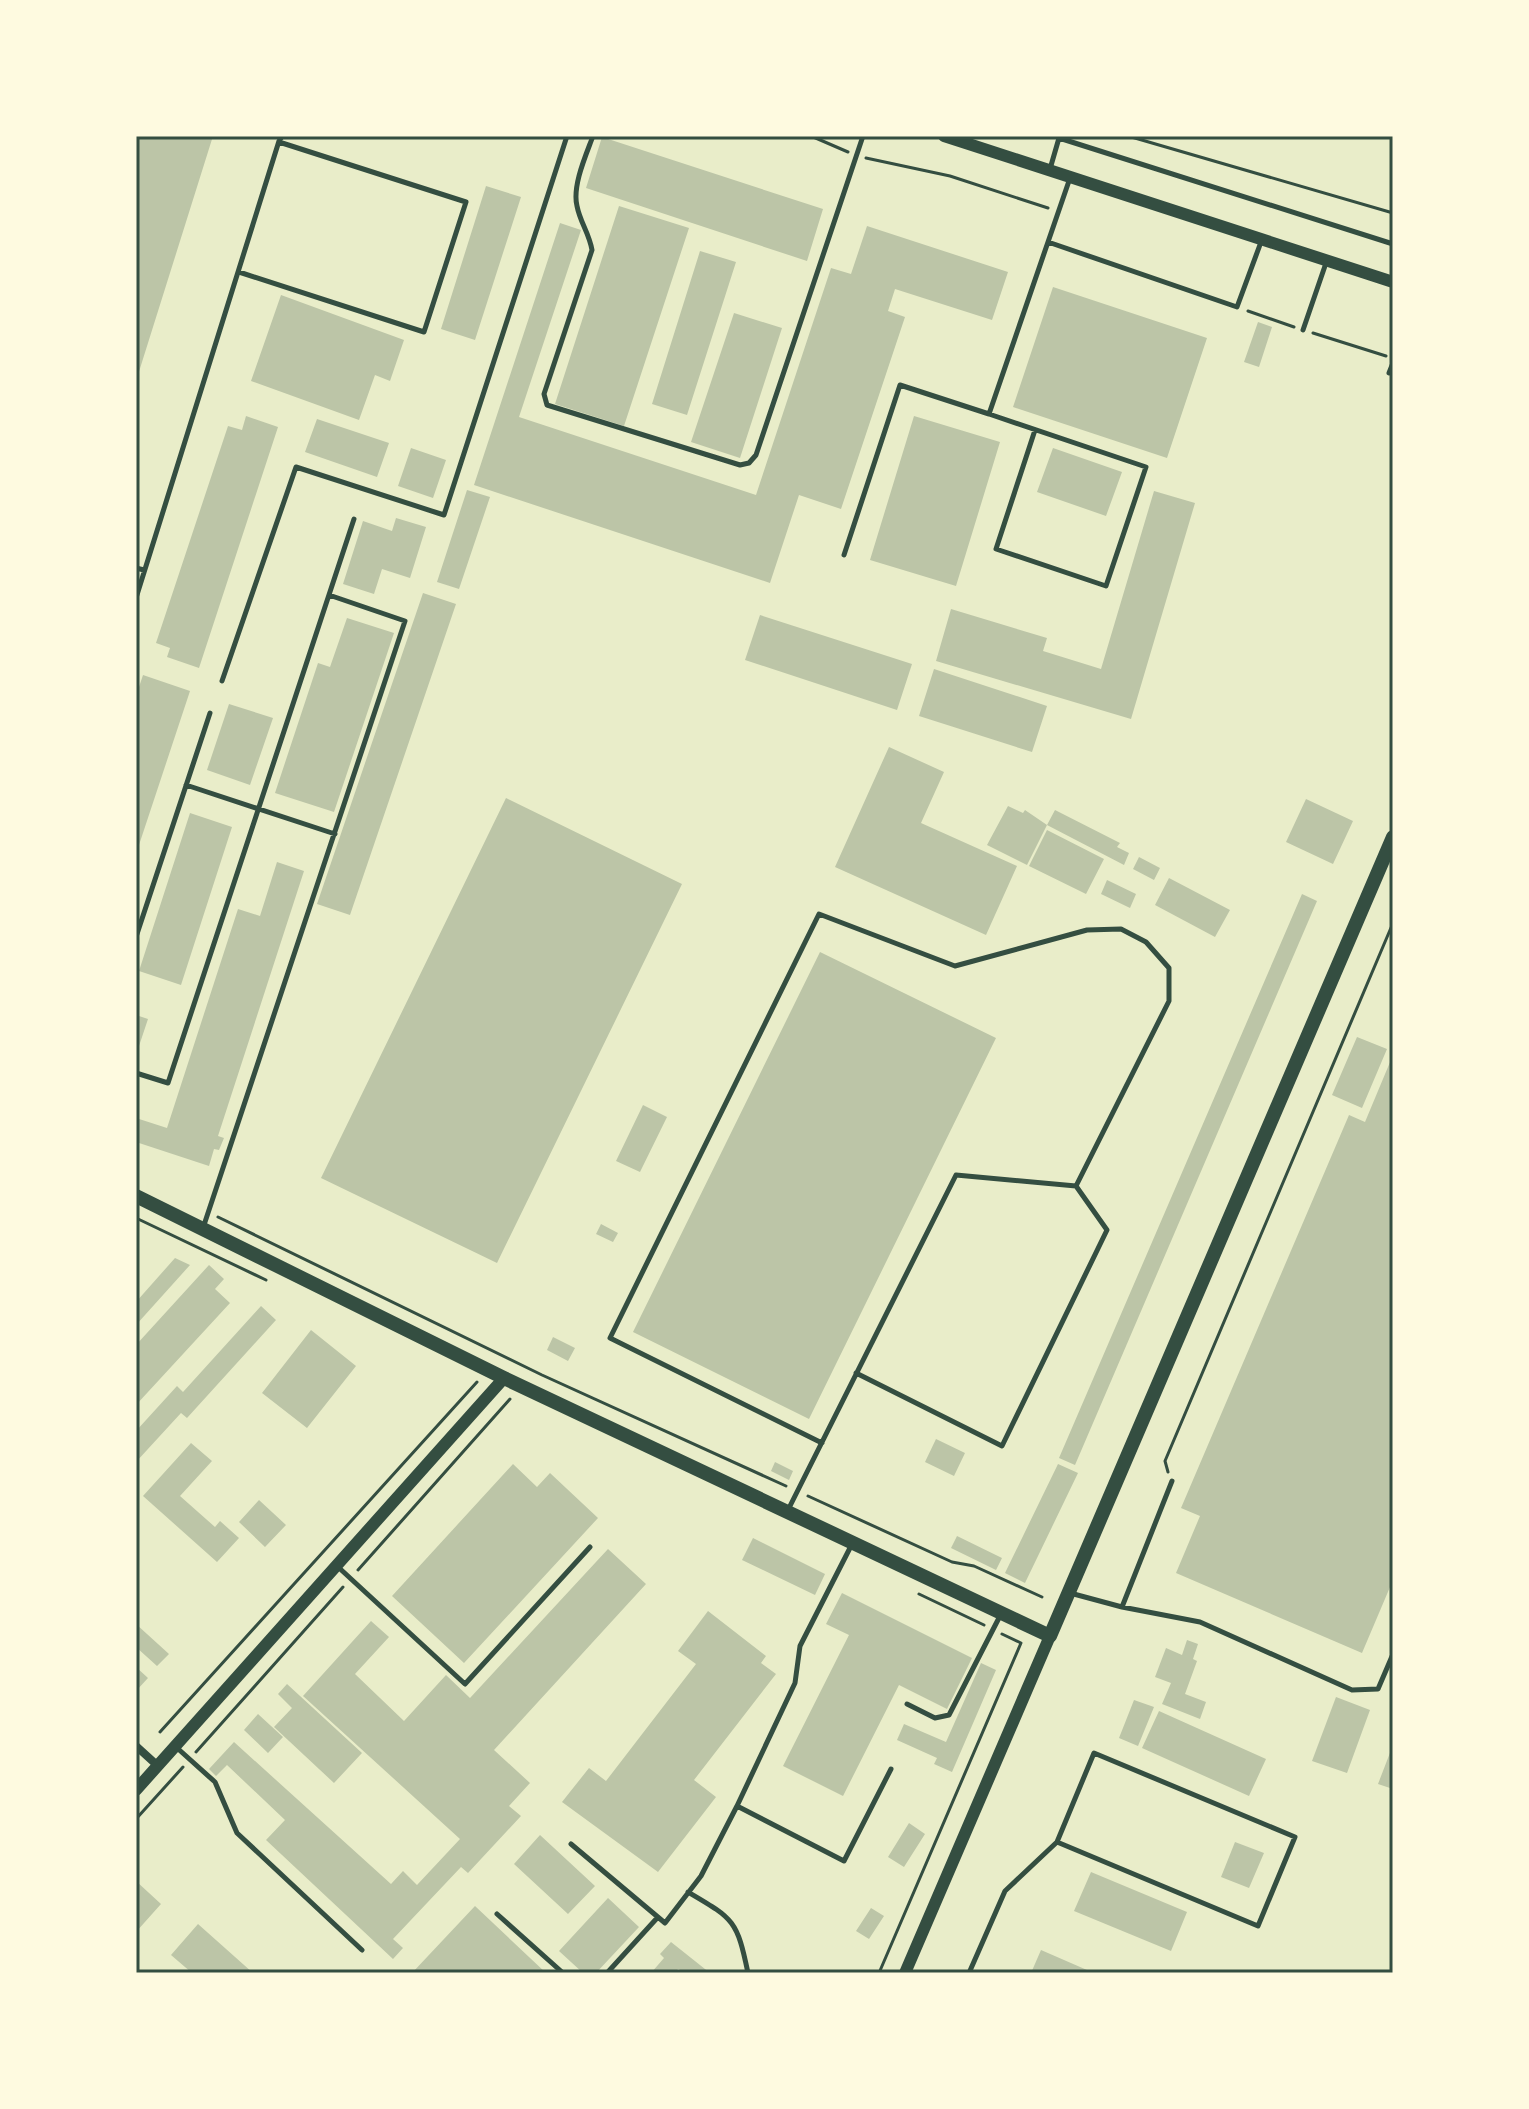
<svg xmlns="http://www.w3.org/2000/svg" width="1529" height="2109" font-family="'Noto Sans',sans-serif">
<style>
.building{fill:#bcc5a7}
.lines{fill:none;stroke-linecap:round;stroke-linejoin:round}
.path{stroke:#344e41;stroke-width:3}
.service{stroke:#344e41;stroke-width:5}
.minor{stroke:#344e41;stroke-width:8}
.tertiary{stroke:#344e41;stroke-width:12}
.secondary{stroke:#344e41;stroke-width:14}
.neatline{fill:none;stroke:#344e41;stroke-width:3}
</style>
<rect width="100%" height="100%" fill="#e9edc9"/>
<path class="building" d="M136,136H213L137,378H136Z
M602,137L823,209L807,261L586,188Z
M486,186L521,197L475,340L441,329Z
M619,206L689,228L624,426L555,404Z
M560,223L581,230L519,417L756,495L831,268L851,274L867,226L1008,272L992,320L895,289L888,311L905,317L841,509L799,495L770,583L474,485Z
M700,251L736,262L687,415L652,404Z
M1053,287L1207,338L1167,458L1013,407Z
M281,295L404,340L390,381L375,375L359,420L251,381Z
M734,313L782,328L740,458L691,442Z
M1258,322L1272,327L1259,367L1244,362Z
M246,416L278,427L199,668L167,657L170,648L156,643L228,426L242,430Z
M914,416L1000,442L956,586L870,560Z
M317,419L389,443L377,477L305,452Z
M411,448L446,460L433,498L398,486Z
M1053,448L1122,472L1106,516L1037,492Z
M467,490L490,497L459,589L437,582Z
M1154,491L1195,503L1131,719L936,661L951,609L1047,638L1043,651L1101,669Z
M396,518L426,527L410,578L382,569L374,594L343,584L363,521L392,531Z
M423,593L456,604L350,915L317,904Z
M760,615L912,664L897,710L745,660Z
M347,618L394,633L334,812L275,793L318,663L330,667Z
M934,669L1047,706L1032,752L919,716Z
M143,675L190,691L137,851L136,696Z
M229,704L273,718L250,785L207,770Z
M889,747L944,772L921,823L1017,866L986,935L835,867Z
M506,798L682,884L497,1263L321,1178Z
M1306,799L1353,821L1333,864L1286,842Z
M1008,806L1023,813L1025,810L1047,825L1027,865L987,845Z
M1055,810L1120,843L1117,847L1129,853L1124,865L1047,825Z
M190,813L232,827L181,985L139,971Z
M1047,830L1104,859L1086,894L1029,866Z
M1139,857L1160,868L1154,880L1133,869Z
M277,862L304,871L218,1136L224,1138L219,1150L214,1149L209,1166L136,1142V1118L167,1128L238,909L260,916Z
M1169,878L1230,910L1215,937L1155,905Z
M1107,880L1136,894L1130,908L1101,894Z
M1302,894L1317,901L1075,1465L1059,1458Z
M820,952L996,1038L809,1419L633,1332Z
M136,1015L148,1019L138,1049H136Z
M1357,1037L1387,1049L1362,1108L1332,1095Z
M1393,1055V1580L1362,1653L1176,1573L1200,1516L1181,1508L1349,1115L1365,1122Z
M643,1105L667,1117L640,1172L616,1161Z
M601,1224L618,1233L613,1242L596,1234Z
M175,1258L190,1265L136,1325V1302Z
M209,1265L224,1279L215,1289L230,1303L136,1405V1345Z
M261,1306L276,1320L187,1418L181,1413L136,1462V1431L177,1386L183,1392Z
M311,1330L356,1366L307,1428L262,1393Z
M553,1337L575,1348L568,1361L547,1350Z
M936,1439L965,1453L954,1476L925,1462Z
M191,1443L212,1461L180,1496L215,1527L220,1521L239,1538L217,1562L143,1496Z
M775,1462L793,1471L789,1480L771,1471Z
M513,1464L537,1487L550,1473L598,1518L464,1663L392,1596Z
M1058,1464L1078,1473L1025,1583L1005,1573Z
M259,1500L286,1525L265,1547L239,1522Z
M957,1536L1002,1558L996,1570L951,1548Z
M753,1538L825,1574L815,1595L742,1560Z
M608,1549L646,1584L494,1750L530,1783L509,1806L521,1816L468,1873L461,1867L393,1939L403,1948L393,1959L266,1840L285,1820L227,1765L216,1776L209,1769L234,1742L391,1884L403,1871L417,1885L460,1839L303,1696L371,1621L389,1637L355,1674L404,1721L446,1675L470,1698Z
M842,1593L972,1658L947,1709L899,1685L843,1796L783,1766L849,1635L826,1624Z
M708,1611L766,1656L761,1663L776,1674L694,1780L716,1797L658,1872L562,1802L589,1768L606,1781L696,1664L678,1651Z
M136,1624L169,1654L157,1666L136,1647Z
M1187,1640L1198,1644L1193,1659L1197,1661L1185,1694L1206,1702L1200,1719L1162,1704L1171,1683L1155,1677L1166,1648L1182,1655Z
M981,1663L996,1670L952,1772L934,1764L937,1758L897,1740L904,1724L946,1742Z
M136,1667L148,1678L136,1691Z
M287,1684L362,1753L334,1783L274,1727L292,1708L278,1694Z
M1336,1697L1370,1710L1347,1773L1312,1761Z
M1134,1700L1154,1707L1138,1746L1119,1738Z
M1159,1711L1266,1759L1249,1796L1142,1748Z
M258,1714L283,1737L268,1753L244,1730Z
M1393,1745V1789L1378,1784Z
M909,1823L925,1834L904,1867L888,1857Z
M540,1835L595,1886L568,1914L514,1864Z
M1235,1842L1264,1853L1249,1888L1221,1877Z
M1091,1872L1187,1912L1171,1951L1074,1911Z
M136,1881L161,1904L136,1932Z
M608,1898L639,1927L596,1973H583L559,1951Z
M475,1906L546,1973H412Z
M871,1908L884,1916L869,1939L856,1931Z
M198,1924L253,1973H192L171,1955Z
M671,1942L710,1973H687L678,1969L675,1973H651L664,1958L660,1954Z
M1041,1950L1087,1970L1086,1973H1031Z"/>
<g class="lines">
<path class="path" d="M811,136L848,152
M1128,136L1393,213
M866,158L950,176L1048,208
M1248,311L1294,327
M1313,333L1386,356
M218,1217L542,1375L786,1486
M136,1218L266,1280
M1168,1472L1165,1461L1393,923
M808,1496L952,1562L974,1566L1042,1597
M358,1570L510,1399
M919,1594L984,1625
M160,1732L477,1382
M196,1752L343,1587
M136,1819L183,1767
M879,1973L1021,1643L1002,1634"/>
<path class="service" d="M593,136C586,155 572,186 577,206C580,222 589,233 592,250L544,394L547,405L740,465L749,463L756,455L863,136
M1050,169L1059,138L1393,244
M1070,178L1048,242L1237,307L1261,242
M239,272L424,332L466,202L279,142L282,136
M1303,330L1326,263
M1389,373L1393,363
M989,414L1146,467L1106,586L996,549L1035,430
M844,555L900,385L989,414L1048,242
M136,568L144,570
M136,598L279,141
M222,681L296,467L444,515L567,136
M186,785L335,834
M136,937L210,713
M136,1073L168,1083L354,519
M203,1228L405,621L329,595
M856,1373L1002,1446L1107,1230L1076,1186
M788,1510L801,1484L956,1175L1076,1186L1169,1001V968L1146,942L1121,929L1087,930L955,966L819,914L610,1338L822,1443
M337,1566L465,1684L590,1547
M1070,1593L1122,1607L1172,1481
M1122,1607L1200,1622L1352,1690L1378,1689L1393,1654
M907,1704L935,1718L949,1715L1001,1614
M176,1747L215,1782L237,1833L362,1950
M737,1806L844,1861L891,1769
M571,1844L665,1923L701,1876L737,1806L795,1683L800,1646L852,1544
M688,1892C734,1919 737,1920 748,1973
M497,1914L563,1973
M607,1973L658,1917
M969,1973L1005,1891L1057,1842L1094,1753L1295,1837L1258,1926L1057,1842"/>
<path class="minor" d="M136,1746L158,1766"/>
<path class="tertiary" d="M944,136L1393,282
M136,1790L504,1378
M905,1973L1050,1636"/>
<path class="secondary" d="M136,1196L504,1378L1050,1636L1393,837"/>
</g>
<rect width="1529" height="2109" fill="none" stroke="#fefae0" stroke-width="276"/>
<rect x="138" y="138" width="1253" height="1833" class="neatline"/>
</svg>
